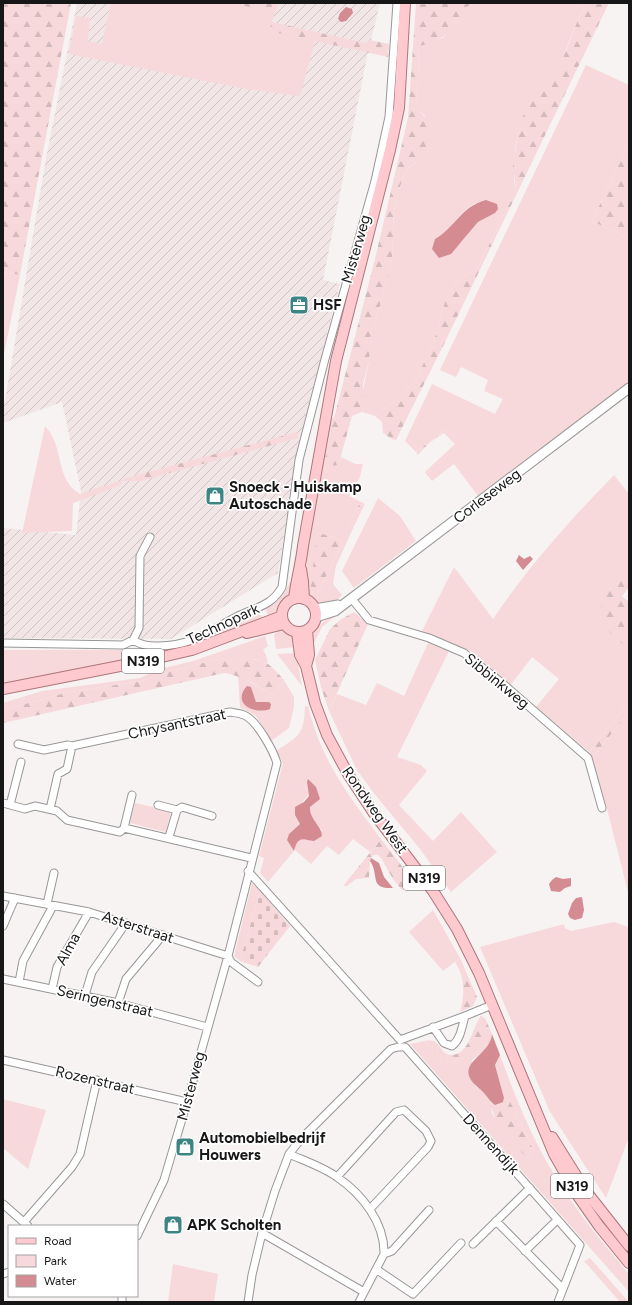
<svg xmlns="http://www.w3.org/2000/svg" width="632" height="1305" font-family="Figtree,sans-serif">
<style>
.industrial{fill:url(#industrial-furrows)}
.green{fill:#f7d9db;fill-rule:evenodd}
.forest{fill:url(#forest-firs)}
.cemetery{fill:url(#cemetery-stones)}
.water{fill:#d48b92}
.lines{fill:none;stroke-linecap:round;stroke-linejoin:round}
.minor-casing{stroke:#999696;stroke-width:9}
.secondary-casing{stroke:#999696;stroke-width:11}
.primary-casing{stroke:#ae757a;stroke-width:12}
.minor{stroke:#fff;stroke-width:7}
.secondary{stroke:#fff;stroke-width:9}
.primary{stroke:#fecacf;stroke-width:10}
.labels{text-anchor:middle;stroke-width:3.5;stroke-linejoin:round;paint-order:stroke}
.shield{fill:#fff;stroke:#5d5d5d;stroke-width:1}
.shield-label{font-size:14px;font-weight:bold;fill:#181717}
.street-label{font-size:15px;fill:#181717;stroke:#fff}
.poi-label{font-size:15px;font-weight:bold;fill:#181717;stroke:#fff;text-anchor:start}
</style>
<defs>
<pattern id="industrial-furrows" width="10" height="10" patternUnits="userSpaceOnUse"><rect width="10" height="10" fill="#f2e5e6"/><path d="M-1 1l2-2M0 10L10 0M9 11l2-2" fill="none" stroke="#cfc4c5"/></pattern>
<pattern id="forest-firs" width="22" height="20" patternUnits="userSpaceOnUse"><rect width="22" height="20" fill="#f7d9db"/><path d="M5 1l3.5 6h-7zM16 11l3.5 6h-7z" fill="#d3babb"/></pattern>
<pattern id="cemetery-stones" width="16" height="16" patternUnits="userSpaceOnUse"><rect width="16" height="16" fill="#f7d9db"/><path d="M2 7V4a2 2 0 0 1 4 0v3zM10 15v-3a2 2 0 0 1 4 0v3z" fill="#d3babb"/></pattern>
</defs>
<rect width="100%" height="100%" fill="#f7f3f3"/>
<path class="industrial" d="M77,3H380L367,57L323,280L340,284L301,434L278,573L171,639L3,638V528L76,535L81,491L62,402L3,423V412L46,158Z"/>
<path class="green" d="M111,3H229L275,12L269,31L315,41L300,96L246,89L69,54L76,16L90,18L88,41L102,44Z
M470,3H582L585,9L580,14L558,70L518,134L515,149L514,181L516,189L478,268L460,278L446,298L433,345L415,380L403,394L375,416L362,412L365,405L363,390L369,361L371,332L379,310L392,258L394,210L399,189L407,169L416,162L425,116L417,108L419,46L443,38ZM476,203L493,214L478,222L460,244L432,249L435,239C452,230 459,211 476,203Z
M586,65L629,85V143L592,221L629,239V382L478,496L454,464L432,481L426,474L459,444L445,430L416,452L405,441L432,384L495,414L503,399L484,391L488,380L461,367L456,377L440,370Z
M3,272L20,275L3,359Z
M334,418L326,449L339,463L341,457L355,464H363L360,477L349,496L365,504L359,505L349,523L355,524L336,566L333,584L342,595C336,603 327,604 319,605L310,599L306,591L307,560L313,501L329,419ZM317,532L343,541L318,593Z
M45,426C65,446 54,479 80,494L125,479L119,486L73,503L72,531L22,533Z
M614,475L629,494V566L609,589L628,648L629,647V701L589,752L536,707L559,679L532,657L510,686L471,651L421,633L454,567L493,619C528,567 570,520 614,475Z
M378,498L400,516L416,541L354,588L342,571Z
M290,581L292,592L289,598L284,602L280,610L268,615L265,608C276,601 286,594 290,581Z
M259,611L262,618L207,640L231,624Z
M339,613L322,627L315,641L312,644C311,627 326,620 339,613Z
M279,631C289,632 294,638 297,647L276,649L274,634Z
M265,636L268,646L263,650L266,655L268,663L256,659L229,663L223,658L171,671L141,681L65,693L3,710V703L42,691L140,678L160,669L193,661Z
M428,643L449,651L397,757L421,765L427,771L399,805L433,841L461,812L497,852L451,892L420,849L373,792L357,770L329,711L337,694L366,705L377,683L404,696Z
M3,650H169L3,686Z
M296,653L302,686L277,654Z
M238,675L274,696L284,680L294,697V707L289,728L271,741L256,716L240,707ZM251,687L256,702H262L268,710L251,709Z
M305,706H308C321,760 348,795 381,839L370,852L353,839L339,855L327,846L311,864L295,850L294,846L299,840H308L322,830C316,824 310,816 310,807L317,801L308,787L309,794L301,804L300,824L291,832L287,839L294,851L268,882L260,873L264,858L259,856L283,763L276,751C299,736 304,735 305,706Z
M629,712V896L607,809L592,758Z
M135,803L171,811L166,832L130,823Z
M252,883L260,891L240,961L234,956Z
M433,910L460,958L443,971L409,932Z
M614,922L628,927L629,930V1137L606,1198L550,1112L480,947L564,924L565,928L571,931Z
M424,1041L444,1062C462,1061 477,1053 490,1042L484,1051L472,1060L475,1086L484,1092L491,1102L492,1114L527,1158L532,1147L510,1101L504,1099L495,1065L500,1055C515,1096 531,1137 554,1174C575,1210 602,1242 629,1274V1292L410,1044Z
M3,1099L46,1110L28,1169L3,1148Z
M590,1258L629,1302H620L584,1261Z
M173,1264L218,1274L214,1302H168Z"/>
<path class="forest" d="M3,3H71L20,275L3,272Z
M229,3H279L275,12Z
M416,3H470C457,26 445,42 419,46L417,107L429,123V139L423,156L407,169L399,189L394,210L392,258L379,310L371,332L369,361L363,383V390L367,401L362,412L352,416L339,463L335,466L325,461L326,449L375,259L408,118Z
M582,3H609L444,344L396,440L392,439L383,433L382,422L375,416L403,394L415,380L433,345L446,298L460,278L478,268L516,189L513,166L518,134L523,126L522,118L533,99L555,75L566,51L580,14L585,9Z
M272,22L365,43L370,40L389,44L388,57L269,31Z
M629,143V239L592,221Z
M445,430L460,444L426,474L425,472L455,444L444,433L429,443L418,455L416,452Z
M297,432L298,438L140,481H123L126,478Z
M365,504L355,524L349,523L359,505Z
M317,532L343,541L318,593L312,590L311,586Z
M629,566V587L622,596L629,602L628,649C621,642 613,636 607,629C589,608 615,581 629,566Z
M354,612L368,624L329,711L321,687L315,660L330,629L340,620Z
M223,658L229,663C260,658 262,655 284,680L274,696C257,686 244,676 224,673L3,723V710L65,693L141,681L171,671Z
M629,701V712L592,758L589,752Z
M381,839L412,879L402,890L393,879L381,858L378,855H373L370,860L369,878L356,879L347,886H343Z
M460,958L477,997L473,1006L460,1012C465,995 465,977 455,962Z
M481,1016L485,1018L492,1034L491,1040C478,1054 463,1061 444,1062L424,1041C442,1036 438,1055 452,1055C470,1054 472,1027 481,1016Z
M504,1099L510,1101L532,1147L527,1158C512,1140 493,1126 491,1102H503Z"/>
<path class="cemetery" d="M260,891L290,926L258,967L240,961Z"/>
<path class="water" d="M346,7L352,9L353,13L346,21L341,22L338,19L340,13Z
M486,200L497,204L498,209L495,213L478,222L451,254L439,258L432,249L435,239C456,227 460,207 486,200Z
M519,555L524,559L530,556L533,559L523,570L516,561Z
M247,686L251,687L256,702H269L271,704L270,709C254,715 231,703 247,686Z
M308,779L316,787L320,799L310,807C309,819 322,826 322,836L314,841C300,839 298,837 294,851L287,840L289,834L300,824L295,815V807L304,802L309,796L307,782Z
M371,858L379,863L384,877L393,888C368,889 380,875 370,861Z
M556,877L563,879L571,878V886L565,888L560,892L551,891L549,884L552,880Z
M582,897L584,910L582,918L575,920L570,918L568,914L572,903L576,898Z
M492,1034L500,1055L495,1065L504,1098L503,1102L495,1105C489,1101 486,1094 481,1090C448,1064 490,1058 492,1034Z"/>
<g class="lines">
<g class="minor-casing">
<path id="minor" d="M352,599L369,620L429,638L464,653L502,683L588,758L602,808
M133,640C143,646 148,646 159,646C192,646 209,631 236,617C254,608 272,606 282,587L299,460L325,359L375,181L389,117L397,3
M3,643L123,645L133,640L139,628L140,556L150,537
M18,744L44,750L68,745L72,746
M3,803L25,809L35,806L57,811L67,820L120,832L124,828L251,858
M10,805L21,762
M158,805L177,810
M50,809L58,774L67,769L72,746L230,712C235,713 241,713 246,716C258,723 273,750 277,763L228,956L187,1102L164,1180L137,1236
M124,828L132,795
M169,837L177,810L182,807L212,816
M248,871L400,1040L465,1016C462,1026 461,1039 452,1046L444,1043L433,1027
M3,896L89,912L228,956L231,962L258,982
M47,904L54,873
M3,926L15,898
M3,979L118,1003L207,1027
M19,982L23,961L53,906
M52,989L57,967L89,912
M85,995L92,972L126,923
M118,1003L126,979L163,935
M465,1016L492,1005
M3,1060L187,1102
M289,1154C305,1161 323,1167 337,1177C362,1194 385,1223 384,1254
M337,1177L396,1112L404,1110L426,1131L431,1141L428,1147L370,1209
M3,1204L28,1226
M496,1221L563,1289
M24,1222L72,1167L80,1154L97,1080
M262,1233L364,1292
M473,1244L530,1188
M525,1251L554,1223
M376,1269L413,1294L461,1243
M3,1274L9,1272
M122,1302V1296
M248,1302L252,1275L262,1233L275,1191L289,1154L301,1139L391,1049L398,1047H405L580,1245L558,1302
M359,1302L384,1254L392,1251L429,1210"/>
</g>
<g class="secondary-casing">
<path id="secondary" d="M315,609L338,605
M316,617L335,611L629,388"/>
</g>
<g class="primary-casing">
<path id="primary" d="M301,569L303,582L304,599
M282 615a17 17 0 1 1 34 0a17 17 0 1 1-34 0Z
M294,599C296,581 301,564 303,546L336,361L390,150L399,108L405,3
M297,632L300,655L306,666L315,703L327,735L348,774L373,812L433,891L457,929L479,973L554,1154L578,1196L599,1226L629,1263
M247,633L284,624
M306,666L309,655L307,630
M3,689L140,662L192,650L282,616
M552,1137L585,1190L629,1246"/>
</g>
<use href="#minor" class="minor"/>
<use href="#secondary" class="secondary"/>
<use href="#primary" class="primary"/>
</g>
<defs>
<g id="office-square" transform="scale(1)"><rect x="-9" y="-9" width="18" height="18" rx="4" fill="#3c8583" stroke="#fff"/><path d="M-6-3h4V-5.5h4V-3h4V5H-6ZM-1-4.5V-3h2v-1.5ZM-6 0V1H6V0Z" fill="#fff"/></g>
<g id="shop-square" transform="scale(1)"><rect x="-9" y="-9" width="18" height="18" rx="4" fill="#3c8583" stroke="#fff"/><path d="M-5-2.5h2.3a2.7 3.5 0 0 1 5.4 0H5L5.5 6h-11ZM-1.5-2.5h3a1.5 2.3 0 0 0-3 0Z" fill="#fff"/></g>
</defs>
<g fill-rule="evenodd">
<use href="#office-square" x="299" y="305"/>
<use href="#shop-square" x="215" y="496"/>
<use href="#shop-square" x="185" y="1147"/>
<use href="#shop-square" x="173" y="1225"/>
</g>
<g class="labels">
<g class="shield">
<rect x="122" y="649" width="42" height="24" rx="3"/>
<rect x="403" y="866" width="42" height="24" rx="3"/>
<rect x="551" y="1174" width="42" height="24" rx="3"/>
</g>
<g class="shield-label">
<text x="143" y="666">N319</text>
<text x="424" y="883">N319</text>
<text x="572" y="1191">N319</text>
</g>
<g class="street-label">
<text transform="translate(356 249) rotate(-74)" y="5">Misterweg</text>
<text transform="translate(487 496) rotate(-37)" y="5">Corleseweg</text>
<text transform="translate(223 624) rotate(-25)" y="5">Technopark</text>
<text transform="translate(497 681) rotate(39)" y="5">Sibbinkweg</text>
<text transform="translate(177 724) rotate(-12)" y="5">Chrysantstraat</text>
<text transform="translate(375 810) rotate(55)" y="5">Rondweg West</text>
<text transform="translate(138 927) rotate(18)" y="5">Asterstraat</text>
<text transform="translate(68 949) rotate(-61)" y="5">Alma</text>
<text transform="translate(105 1001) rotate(13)" y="5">Seringenstraat</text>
<text transform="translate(95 1080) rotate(13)" y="5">Rozenstraat</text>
<text transform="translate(191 1086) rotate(-75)" y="5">Misterweg</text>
<text transform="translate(491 1144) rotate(48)" y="5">Dennendijk</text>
</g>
<g class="poi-label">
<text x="313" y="310">HSF</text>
<text x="229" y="492">Snoeck - Huiskamp<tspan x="229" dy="17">Autoschade</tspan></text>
<text x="199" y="1143">Automobielbedrijf<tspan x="199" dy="17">Houwers</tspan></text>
<text x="187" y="1230">APK Scholten</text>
</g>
</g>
<rect width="632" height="1305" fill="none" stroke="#181717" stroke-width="8"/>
<rect x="8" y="1225" width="130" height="72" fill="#ffffff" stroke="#a3a2a2"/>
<rect x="16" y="1238" width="20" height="6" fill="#fecacf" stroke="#a3a2a2"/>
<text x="44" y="1245" font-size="12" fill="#181717">Road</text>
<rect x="16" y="1255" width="20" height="12" fill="#f7d9db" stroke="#a3a2a2"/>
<text x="44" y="1265" font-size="12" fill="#181717">Park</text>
<rect x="16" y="1275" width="20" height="12" fill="#d48b92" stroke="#a3a2a2"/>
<text x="44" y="1285" font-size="12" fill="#181717">Water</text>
</svg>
